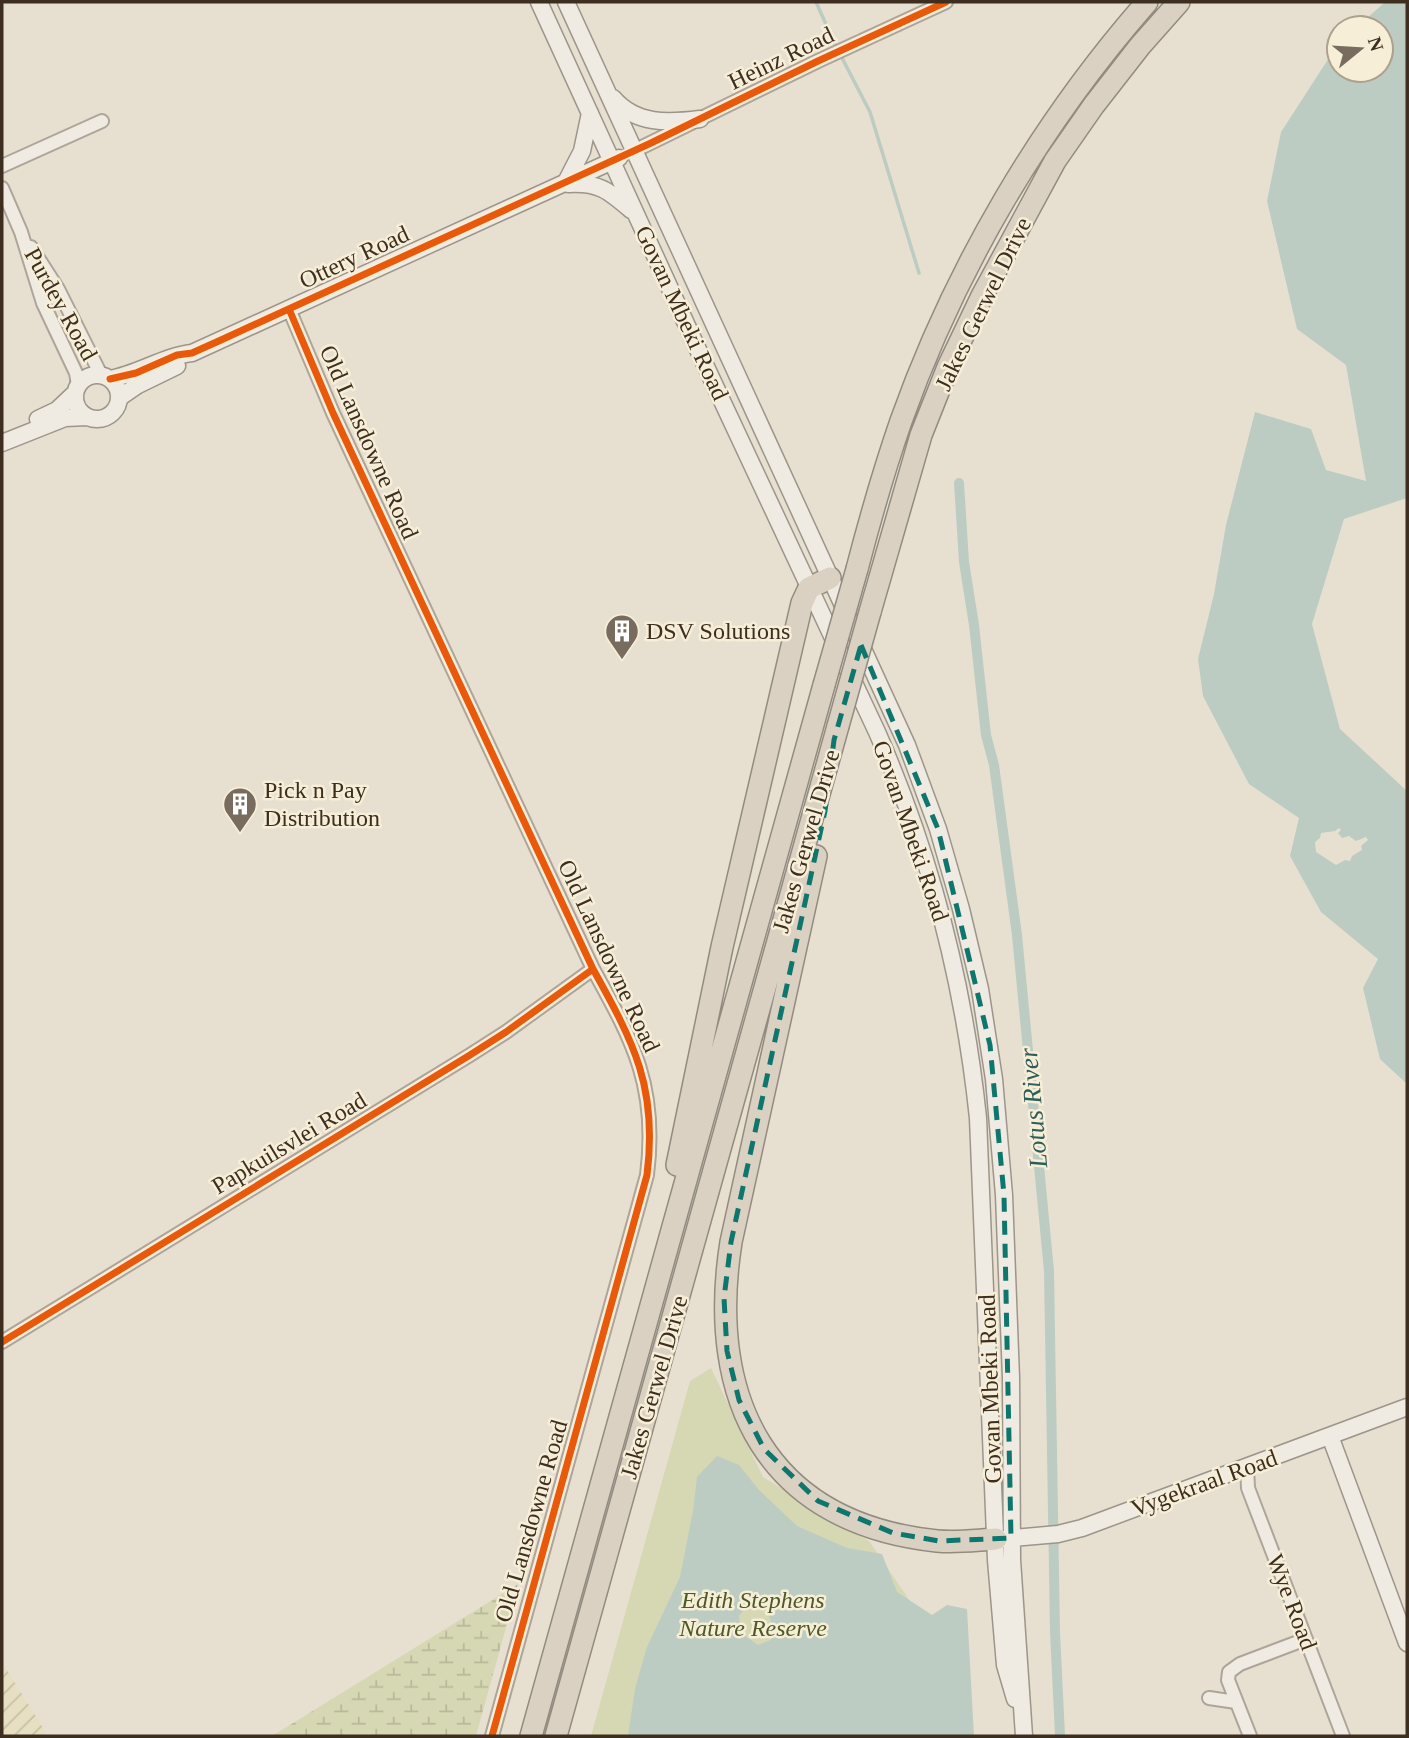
<svg xmlns="http://www.w3.org/2000/svg" width="1409" height="1738" font-family="'Times New Roman',serif">
<style>
.farmland{fill:url(#farmland-furrows)}
.grass{fill:#d6d7b3}
.wetland{fill:url(#wetland-marsh)}
.water{fill:#bcccc2;fill-rule:evenodd}
.lines{fill:none;stroke-linecap:round;stroke-linejoin:round}
.stream{stroke:#bcccc2;stroke-width:3.5}
.canal{stroke:#bcccc2;stroke-width:10}
.street-casing{stroke:#ada599;stroke-width:16}
.secondary-casing{stroke:#9c958a;stroke-width:19}
.highway-casing{stroke:#928b80;stroke-width:24}
.street{stroke:#efebe3;stroke-width:12}
.secondary{stroke:#efebe3;stroke-width:16}
.highway{stroke:#dad1c2;stroke-width:21}
.highway-bridge-casing{stroke:#928b80;stroke-width:24;stroke-linecap:butt}
.highway-bridge{stroke:#dad1c2;stroke-width:21}
.cycleway-casing{stroke:#f7eed8;stroke-width:11}
.cycleway{stroke:#e8590c;stroke-width:7}
.marked{fill:none;stroke:#0f766e;stroke-width:5;stroke-dasharray:14 9;stroke-linejoin:round}
.labels{text-anchor:middle;stroke-width:5;stroke-linejoin:round;paint-order:stroke}
.street-label{font-size:24px;fill:#3d2e20;stroke:#f7eed8}
.poi-label{font-size:24px;fill:#3d2e20;stroke:#f7eed8;text-anchor:start}
.park-label{font-size:24px;font-style:italic;fill:#4d5a26;stroke:#f7eed8}
.water-label{font-size:26px;font-style:italic;fill:#2f5d5a;stroke:#f7eed8}
</style>
<defs>
<pattern id="farmland-furrows" width="10" height="10" patternUnits="userSpaceOnUse" patternTransform="scale(1.75)"><rect width="10" height="10" fill="#e6dfc2"/><path d="M-1 1l2-2M0 10L10 0M9 11l2-2" fill="none" stroke="#c6c0a6"/></pattern>
<pattern id="wetland-marsh" width="20" height="14" patternUnits="userSpaceOnUse" patternTransform="scale(1.75)"><rect width="20" height="14" fill="#d6d7b3"/><path d="M1 5h8M5 5V1M11 12h8M15 12V8" fill="none" stroke="#b9b99a"/></pattern>
</defs>
<rect width="100%" height="100%" fill="#e7e0d1"/>
<path class="farmland" d="M2,1662L48,1736H2Z"/>
<path class="grass" d="M711,1368L763,1477L869,1541L938,1642L946,1736H591L690,1381Z"/>
<path class="wetland" d="M518,1584L476,1736H272Z"/>
<path class="water" d="M1385,2H1407V498L1344,519L1312,624L1340,729L1407,791V1084L1380,1059L1363,988L1378,959L1321,912L1290,856L1299,818L1249,784L1203,696L1198,659L1214,594L1226,525L1255,412L1311,429L1326,470L1366,481L1346,365L1297,329L1267,201L1281,132L1338,44L1339,70H1381V28H1356ZM1339,828L1341,830L1338,833L1342,838L1349,836L1356,841L1366,837L1368,840L1361,846L1362,850L1352,856L1350,861L1345,860L1336,865L1316,852L1315,842L1320,838L1321,833L1335,831Z
M717,1456L739,1465L759,1490L797,1526L847,1548L882,1554L897,1592L932,1615L947,1605L967,1609L974,1736H628L635,1689L647,1647L680,1577L693,1511L697,1477ZM747,1606H758L767,1609L773,1629L771,1640L758,1645L741,1633L739,1616Z"/>
<g class="lines">
<path class="stream" d="M816,2L837,49
M841,56L870,112L919,273"/>
<path class="canal" d="M959,483L964,562L974,625L986,735L994,765L1017,935L1049,1271L1055,1632L1060,1736"/>
<g class="street-casing">
<path id="street" d="M634,151L818,61L946,2
M2,166L102,121
M2,188L21,232L43,303L76,373L78,385
M31,247L58,289L101,375
M289,309L333,413L593,969C634,1043 658,1088 647,1175L492,1736
M2,1342L470,1055L506,1032L593,969
M1247,1466L1248,1488L1343,1736
M1209,1698L1236,1702
M1250,1736L1228,1680L1229,1672L1240,1664L1306,1639"/>
</g>
<g class="secondary-casing">
<path id="secondary" d="M539,2L694,341L877,732C931,855 964,984 978,1118L996,1560L1005,1665L1015,1699
M566,2L907,745L938,829L961,909L980,989L994,1079L1004,1195L1011,1378L1012,1560L1024,1736
M613,98C636,125 668,123 700,119
M566,182L582,151L590,113
M568,184C599,182 609,191 631,210
M75 397a22 22 0 1 1 44 0a22 22 0 1 1-44 0Z
M110,379C138,374 164,356 192,353L619,158
M119,398L138,385L177,366
M38,419L57,410L75,393
M2,443L65,418L87,417
M1330,1436L1407,1643
M1002,1539L1058,1534L1082,1528L1407,1407"/>
</g>
<g class="highway-casing">
<path id="highway" d="M857,569C870,519 884,470 901,421C955,269 1040,124 1147,2
M870,612L921,435L948,367L982,296L1055,161L1094,105L1140,46L1179,2
M816,856L731,1242C706,1400 767,1523 937,1541C956,1543 977,1540 996,1539
M677,1165L722,947L802,603L809,588L830,578
M531,1736L824,685
M556,1736L838,726"/>
</g>
<use href="#street" class="street"/>
<use href="#secondary" class="secondary"/>
<use href="#highway" class="highway"/>
<g class="highway-bridge-casing">
<path id="highway-bridge" d="M824,685L857,569
M838,726L870,612"/>
</g>
<use href="#highway-bridge" class="highway-bridge"/>
<g class="cycleway-casing">
<path id="cycleway" d="M289,309L333,413L593,969C634,1043 658,1088 647,1175L492,1736
M110,379L136,373L177,355L192,353L221,340L651,143L818,61L946,2
M2,1342L470,1055L506,1032L593,969"/>
</g>
<use href="#cycleway" class="cycleway"/>
</g>
<path class="marked" d="M861,645L938,829L990,1045L1004,1195L1011,1538L939,1541L893,1533L818,1501L764,1449L739,1400L727,1351L724,1298L731,1242L825,811L834,740Z"/>
<defs>
<g id="building-pin" transform="scale(1.75)"><path d="M0 17L-7.5 6A9.5 9.5 0 1 1 7.5 6Z" fill="#786c5e" stroke="#f7eed8"/><path d="M-4-6H4V6H1V3H-1V6H-4ZM-2.5-4.3h1.7v1.8h-1.7ZM.8-4.3h1.7v1.8H.8ZM-2.5-1h1.7V.8h-1.7ZM.8-1h1.7V.8H.8Z" fill="#fff"/></g>
</defs>
<g fill-rule="evenodd">
<use href="#building-pin" x="622" y="631"/>
<use href="#building-pin" x="240" y="804"/>
</g>
<g class="labels">
<g class="street-label">
<text transform="translate(781 58) rotate(-26)" y="8">Heinz Road</text>
<text transform="translate(354 257) rotate(-25)" y="8">Ottery Road</text>
<text transform="translate(61 304) rotate(61)" y="8">Purdey Road</text>
<text transform="translate(983 304) rotate(-64)" y="8">Jakes Gerwel Drive</text>
<text transform="translate(682 313) rotate(65)" y="8">Govan Mbeki Road</text>
<text transform="translate(369 442) rotate(66)" y="8">Old Lansdowne Road</text>
<text transform="translate(911 831) rotate(71)" y="8">Govan Mbeki Road</text>
<text transform="translate(806 841) rotate(-74)" y="8">Jakes Gerwel Drive</text>
<text transform="translate(609 956) rotate(65)" y="8">Old Lansdowne Road</text>
<text transform="translate(289 1143) rotate(-31)" y="8">Papkuilsvlei Road</text>
<text transform="translate(654 1387) rotate(-74)" y="8">Jakes Gerwel Drive</text>
<text transform="translate(990 1389) rotate(-92)" y="8">Govan Mbeki Road</text>
<text transform="translate(1204 1483) rotate(-20)" y="8">Vygekraal Road</text>
<text transform="translate(531 1521) rotate(-74)" y="8">Old Lansdowne Road</text>
<text transform="translate(1292 1602) rotate(69)" y="8">Wye Road</text>
</g>
<g class="poi-label">
<text x="646" y="639">DSV Solutions</text>
<text x="264" y="798">Pick n Pay<tspan x="264" dy="28">Distribution</tspan></text>
</g>
<g class="park-label">
<text x="753" y="1608">Edith Stephens<tspan x="753" dy="28">Nature Reserve</tspan></text>
</g>
<g class="water-label">
<text transform="translate(1033 1108) rotate(-95)" y="9">Lotus River</text>
</g>
</g>
<rect width="1409" height="1738" fill="none" stroke="#3d2e20" stroke-width="7"/>
<g transform="translate(1360 49) rotate(72)"><circle r="33" fill="#f7eed8" stroke="#ada18e" stroke-width="2"/>
<path d="M0-5L12 26L0 18L-12 26Z" fill="#786c5e"/>
<text y="-10" font-size="19" font-weight="bold" text-anchor="middle" fill="#3d2e20">N</text>
</g>
</svg>
